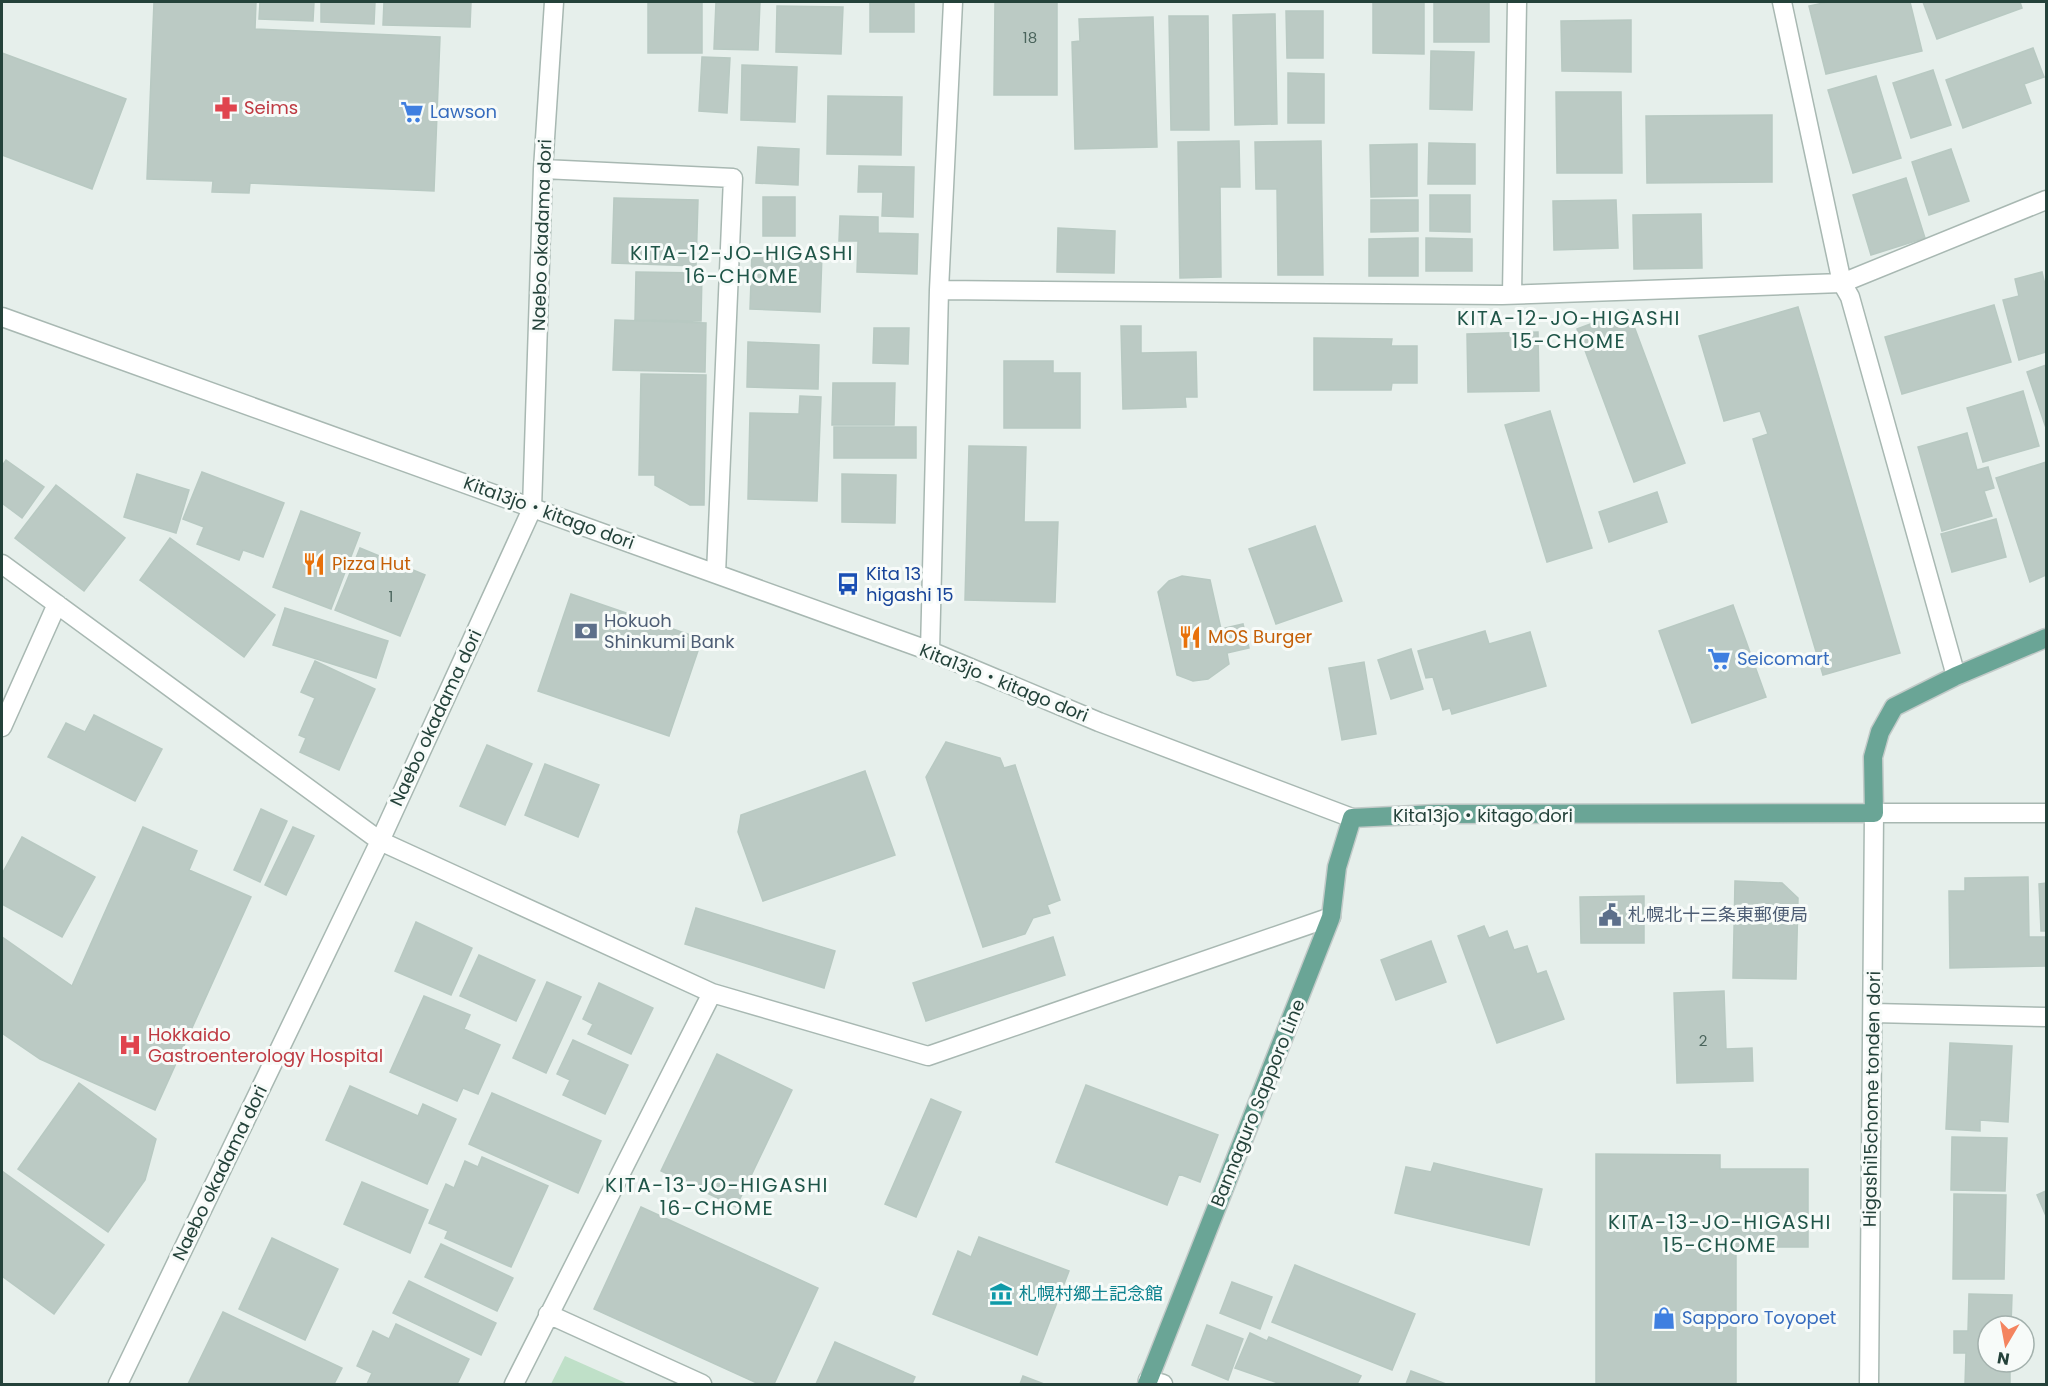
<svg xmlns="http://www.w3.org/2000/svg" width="2048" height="1386" font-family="Poppins,'Noto Sans JP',sans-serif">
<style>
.green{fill:#bfe0c8}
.building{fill:#bbcac4;stroke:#b8c9c2;stroke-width:1.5}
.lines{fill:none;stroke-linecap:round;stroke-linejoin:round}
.minor-casing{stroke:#a8b8b2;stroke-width:21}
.major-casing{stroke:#c2cac8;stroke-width:21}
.minor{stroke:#fff;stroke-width:18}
.major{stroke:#6aa596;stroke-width:18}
.labels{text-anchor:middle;stroke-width:6;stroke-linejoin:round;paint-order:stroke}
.number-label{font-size:15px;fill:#4a645c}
.health-label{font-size:18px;fill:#be3a42;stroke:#f7fbf9;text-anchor:start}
.shop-label{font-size:18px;fill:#366cbe;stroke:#f7fbf9;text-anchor:start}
.street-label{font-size:18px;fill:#24423a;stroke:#f7fbf9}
.food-label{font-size:18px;fill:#c56008;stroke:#f7fbf9;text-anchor:start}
.transit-label{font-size:18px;fill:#164399;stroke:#f7fbf9;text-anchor:start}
.service-label{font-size:18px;fill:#4e5e75;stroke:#f7fbf9;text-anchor:start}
.culture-label{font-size:18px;fill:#0d838f;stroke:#f7fbf9;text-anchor:start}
.neighbourhood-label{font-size:20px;letter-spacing:1.5px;fill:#1f5548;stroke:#f7fbf9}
</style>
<rect width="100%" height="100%" fill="#e6efeb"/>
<path class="green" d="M565,1356L628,1384H551Z"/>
<path class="building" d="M154,2H256L255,29L440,37L434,191L250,183L249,193L212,192L213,181L147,179Z
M260,2H314L313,21L259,19Z
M321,2H375L374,24L321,22Z
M384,2H471L470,27L383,25Z
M648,2H702V53H648Z
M716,2H760L758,50L714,49Z
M870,2H914V32H870Z
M995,2H1057V95H994Z
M1373,2H1424V54L1373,53Z
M1434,2H1489V42H1434Z
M1828,2H1910L1922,51L1826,74L1809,6Z
M1923,2H2020L2022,8L1937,39Z
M777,6L843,7L841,54L776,52Z
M1286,11H1323V58H1287Z
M1275,14L1277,124L1235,125L1233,15Z
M1169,16H1208L1209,130H1171Z
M1153,17L1157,147L1075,149L1072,42L1080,41L1079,19Z
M1631,20V72L1562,71L1561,21Z
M2033,48L2044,77L2024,84L2031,103L1963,128L1946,80Z
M1431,51L1474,52L1472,110L1430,109Z
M2,53L126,99L92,189L2,155Z
M702,57L730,58L727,113L699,111Z
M742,65L797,67L795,122L741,120Z
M1933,70L1951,125L1911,138L1893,83Z
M1288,73L1324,74V123H1288Z
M1876,76L1901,158L1853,173L1828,90Z
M1556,92H1621L1622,173H1557Z
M828,96L902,97L901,155L827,154Z
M1772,115V182L1647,183L1646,116Z
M1239,141L1240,187H1220L1221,277L1180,278L1178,142Z
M1321,141L1323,275H1278L1277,189H1256L1255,142Z
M1429,143L1475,144V184H1428Z
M1417,144V196L1371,197L1370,145Z
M758,147L799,149L798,185L756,183Z
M1951,149L1969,201L1929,215L1912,162Z
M859,166L914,167L913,217L882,216L883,192H858Z
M1906,178L1925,238L1871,255L1853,195Z
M1430,195H1470V232L1430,231Z
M763,197H795V236H763Z
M614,198L698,200L696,266L612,263Z
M1371,200H1418V231L1371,232Z
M1616,200L1618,248L1554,250L1553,201Z
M1701,214L1702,268L1634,269L1633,215Z
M840,216L878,217V233L918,234L917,274L857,272L858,241H839Z
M1058,228L1115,231L1114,273L1057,272Z
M1418,238V276H1369V239Z
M1426,238L1472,239V271H1426Z
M752,252L822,254L820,312L750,309Z
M636,272L702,273L701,321L635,320Z
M2042,272L2046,289V352L2019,360L2003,300L2019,296L2015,279Z
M1994,305L2011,362L1902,394L1885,337Z
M1798,307L1900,653L1823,675L1753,439L1768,434L1760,411L1724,421L1699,336Z
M1628,310L1685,463L1634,482L1577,329Z
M615,320L706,323L705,372L613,370Z
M1121,326H1141V353L1196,352L1197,397H1185L1186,407L1123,409Z
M874,328H909L908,364L873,363Z
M1538,332L1539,391L1468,392L1467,334Z
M1314,338L1392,339L1391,346H1417V383H1392L1391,390H1314Z
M748,342L819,345L818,389L747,387Z
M1004,361H1053V373H1080V428H1004Z
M2046,365V428L2027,372Z
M641,374L706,375L704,505H690L655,485V475H639Z
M833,383H895L894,425H832Z
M2023,391L2039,446L1983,462L1967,408Z
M800,396L821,397L817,501L748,499L750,413L799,414Z
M1550,411L1592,548L1547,562L1505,425Z
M834,427H916V458H834Z
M1967,433L1977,470L1988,467L1994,488L1984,491L1992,516L1942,531L1918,447Z
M969,446L1026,447L1024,522H1058L1055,602L965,600Z
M6,460L44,487L22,518L2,503V466Z
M2046,462V575L2030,582L1996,478Z
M202,472L284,503L263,557L243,550L239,560L197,544L204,527L183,519Z
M137,474L189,490L176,533L124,517Z
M842,474L896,475L895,523L842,522Z
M56,485L125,538L84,591L15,538Z
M1657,492L1667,522L1609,542L1599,512Z
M301,511L360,533L331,609L273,587Z
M1996,519L2006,557L1952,572L1941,534Z
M1315,526L1342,601L1276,624L1249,549Z
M170,538L275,615L244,657L140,580Z
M360,548L425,575L400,636L335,610Z
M1182,576L1210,580L1221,629L1243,624L1249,648L1227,653L1229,664L1208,679L1193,681L1177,675L1158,592L1169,581Z
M571,594L702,639L669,736L538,691Z
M1733,605L1766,697L1692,723L1659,631Z
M285,608L388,641L376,678L273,645Z
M1485,631L1489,644L1530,632L1546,686L1452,714L1450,708L1443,710L1433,677L1426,678L1418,651Z
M1411,649L1423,689L1391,699L1378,660Z
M315,661L375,689L339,770L300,752L306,738L299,735L315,698L301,692Z
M1364,662L1376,734L1342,740L1329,668Z
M94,715L162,749L135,801L48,757L66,723L85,732Z
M946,742L1000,758L1004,768L1015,765L1060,900L1047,905L1050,913L1033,918L1025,934L983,947L926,777Z
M487,745L532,764L505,825L460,806Z
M545,764L599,785L578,837L525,815Z
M865,771L895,855L763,901L738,832L741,815Z
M261,809L287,821L260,882L234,870Z
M143,827L197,851L189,870L251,897L155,1110L40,1059L2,1033V937L72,986Z
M293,827L314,836L286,895L265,885Z
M22,837L95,877L62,937L2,904V874Z
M2028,877L2029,937H2046V966L1950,968L1949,891H1965V878Z
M1735,881L1782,883L1798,898L1796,979L1733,978Z
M2046,883V931H2041L2039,884Z
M1644,896V943H1581L1580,897Z
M696,908L835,951L824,988L685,944Z
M416,922L472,948L451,995L395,971Z
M1484,926L1489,938L1507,931L1514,950L1527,946L1537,974L1546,971L1564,1019L1497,1043L1458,936Z
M1053,937L1065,975L926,1021L913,983Z
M1431,941L1446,982L1396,1000L1381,960Z
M479,955L535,980L516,1021L460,996Z
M547,982L581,997L546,1073L513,1058Z
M599,983L653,1008L631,1054L588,1034L593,1024L583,1019Z
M1724,991L1726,1049L1752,1048L1753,1081L1677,1083L1674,993Z
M424,996L470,1015L464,1029L500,1045L478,1094L463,1088L457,1101L390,1072Z
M573,1040L628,1065L605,1114L563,1095L570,1080L557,1074Z
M1950,1043L2012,1046L2008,1122L1980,1120V1131L1946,1129Z
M717,1054L792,1090L736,1207L661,1171Z
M79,1083L156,1139L145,1180L108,1232L18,1169Z
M1086,1085L1218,1135L1200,1182L1179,1174L1167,1205L1056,1162Z
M350,1086L418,1116L423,1104L456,1119L427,1184L326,1140Z
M492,1093L601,1141L578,1193L469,1144Z
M931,1099L961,1112L916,1217L885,1204Z
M1952,1137L2007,1138L2005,1191L1951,1190Z
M1596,1154L1720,1155V1169H1808V1247H1736V1384H1596Z
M482,1157L548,1186L511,1267L445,1238L448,1231L429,1223L446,1184L454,1188L465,1161L478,1167Z
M1434,1163L1542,1189L1529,1245L1395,1213L1406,1167L1431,1172Z
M2,1171L104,1245L54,1314L2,1276Z
M362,1182L428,1210L410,1253L344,1224Z
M2046,1191V1216L2037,1195Z
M1954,1194L2006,1195L2004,1279H1953Z
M641,1207L818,1288L774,1384H759L594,1309Z
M979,1237L1069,1271L1037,1355L933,1314L958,1251L971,1257Z
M272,1238L338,1269L305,1340L239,1309Z
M441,1244L513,1278L497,1311L425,1277Z
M1295,1265L1415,1314L1392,1370L1272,1322Z
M409,1281L496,1323L481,1355L393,1313Z
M1232,1282L1272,1297L1260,1329L1220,1313Z
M1969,1294L2012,1295L2011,1326H1988V1362H2010V1383L1965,1384L1966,1353H1954V1331H1968Z
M223,1312L342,1368L334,1384H188Z
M396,1324L469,1359L457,1384H367L372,1373L357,1366L373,1331L389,1339Z
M1207,1325L1243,1339L1228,1380L1192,1365Z
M1250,1333L1267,1341L1269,1337L1361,1376L1357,1384H1281L1235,1368Z
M835,1342L915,1377L912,1384H816Z
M1411,1371L1446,1384H1406Z
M1023,1376L1044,1384H1020Z"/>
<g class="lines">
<g class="minor-casing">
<path id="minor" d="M1782,2L1842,283L1850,297L1956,676
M543,169L733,178L716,574
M939,290L1502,295L1842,283L2046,200
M1512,294L1517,2
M2,317L930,651L1099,722L1352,818
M2,564L380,841L712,993L928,1056L1331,917
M930,651L939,290L953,2
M2,727L57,604
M1873,1013L2046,1017
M548,1314L702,1384
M1148,1380L1163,1384
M118,1384L380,841L532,509L543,169L554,2
M514,1384L712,993
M1869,1384L1874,813H2046"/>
</g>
<g class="major-casing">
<path id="major" d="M1147,1384L1331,917L1337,867L1352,818L1436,814L1874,813L1873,757L1880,732L1894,707L1956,676L2046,638"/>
</g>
<use href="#minor" class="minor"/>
<use href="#major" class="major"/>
</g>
<defs>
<g id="pharmacy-bare" transform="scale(1.8)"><path d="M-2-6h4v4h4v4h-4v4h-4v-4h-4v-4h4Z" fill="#e0444e" stroke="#f7fbf9" stroke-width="2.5" paint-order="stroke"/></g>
<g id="supermarket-bare" transform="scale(1.8)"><path d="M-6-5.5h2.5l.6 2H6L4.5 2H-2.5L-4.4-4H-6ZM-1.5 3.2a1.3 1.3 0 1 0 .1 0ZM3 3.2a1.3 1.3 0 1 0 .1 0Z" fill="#3f7fe0" stroke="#f7fbf9" stroke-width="2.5" paint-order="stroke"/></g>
<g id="restaurant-bare" transform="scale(1.8)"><path d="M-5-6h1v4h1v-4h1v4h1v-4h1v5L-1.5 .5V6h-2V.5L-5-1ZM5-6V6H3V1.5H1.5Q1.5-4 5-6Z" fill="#e8710a" stroke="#f7fbf9" stroke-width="2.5" paint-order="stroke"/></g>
<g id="bus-bare" transform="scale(1.8)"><path d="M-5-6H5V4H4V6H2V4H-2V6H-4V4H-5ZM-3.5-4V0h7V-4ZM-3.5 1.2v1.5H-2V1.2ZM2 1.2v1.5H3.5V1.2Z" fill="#1a4fb4" stroke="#f7fbf9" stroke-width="2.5" paint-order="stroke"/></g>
<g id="bank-bare" transform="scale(1.8)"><path d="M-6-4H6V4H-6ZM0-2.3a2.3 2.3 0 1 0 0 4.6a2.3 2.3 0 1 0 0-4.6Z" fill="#5c6f8a" stroke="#f7fbf9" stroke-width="2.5" paint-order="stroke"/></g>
<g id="civic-bare" transform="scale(1.8)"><path d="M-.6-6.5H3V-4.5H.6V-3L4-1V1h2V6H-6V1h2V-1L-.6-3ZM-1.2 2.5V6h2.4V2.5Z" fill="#5c6f8a" stroke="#f7fbf9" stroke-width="2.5" paint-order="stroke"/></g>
<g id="hospital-bare" transform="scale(1.8)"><path d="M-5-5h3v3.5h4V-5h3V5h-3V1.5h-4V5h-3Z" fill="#e0444e" stroke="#f7fbf9" stroke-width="2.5" paint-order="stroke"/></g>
<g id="museum-bare" transform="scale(1.8)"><path d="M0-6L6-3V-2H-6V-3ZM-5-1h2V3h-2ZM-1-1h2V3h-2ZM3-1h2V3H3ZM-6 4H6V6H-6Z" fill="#0f9aa8" stroke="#f7fbf9" stroke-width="2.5" paint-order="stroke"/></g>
<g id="shop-bare" transform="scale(1.8)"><path d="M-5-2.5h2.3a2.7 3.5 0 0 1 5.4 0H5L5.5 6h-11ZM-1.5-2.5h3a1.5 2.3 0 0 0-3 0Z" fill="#3f7fe0" stroke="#f7fbf9" stroke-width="2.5" paint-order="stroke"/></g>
</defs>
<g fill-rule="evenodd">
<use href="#pharmacy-bare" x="226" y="108"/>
<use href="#supermarket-bare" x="412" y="112"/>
<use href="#restaurant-bare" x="314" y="564"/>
<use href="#bus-bare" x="848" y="584"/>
<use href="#bank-bare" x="586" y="631"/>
<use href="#restaurant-bare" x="1190" y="637"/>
<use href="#supermarket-bare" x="1719" y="659"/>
<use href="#civic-bare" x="1610" y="915"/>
<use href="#hospital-bare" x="130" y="1045"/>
<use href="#museum-bare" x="1001" y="1294"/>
<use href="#shop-bare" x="1664" y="1318"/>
</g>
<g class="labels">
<g class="number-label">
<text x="1030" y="43">18</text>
<text x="391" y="602">1</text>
<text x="1703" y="1046">2</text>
</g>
<g class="health-label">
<text x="244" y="114">Seims</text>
<text x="148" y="1041">Hokkaido<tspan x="148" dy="21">Gastroenterology Hospital</tspan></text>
</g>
<g class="shop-label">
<text x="430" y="118">Lawson</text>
<text x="1737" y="665">Seicomart</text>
<text x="1682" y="1324">Sapporo Toyopet</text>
</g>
<g class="street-label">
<text transform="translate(542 235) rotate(-88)" y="6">Naebo okadama dori</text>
<text transform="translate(549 513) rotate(20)" y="6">Kita13jo・kitago dori</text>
<text transform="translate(1004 683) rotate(22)" y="6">Kita13jo・kitago dori</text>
<text transform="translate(436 718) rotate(-65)" y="6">Naebo okadama dori</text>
<text x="1483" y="822">Kita13jo・kitago dori</text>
<text transform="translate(1872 1099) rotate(-89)" y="6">Higashi15chome tonden dori</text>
<text transform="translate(1258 1103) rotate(-68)" y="6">Bannaguro Sapporo Line</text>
<text transform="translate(220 1173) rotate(-64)" y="6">Naebo okadama dori</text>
</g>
<g class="food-label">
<text x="332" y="570">Pizza Hut</text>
<text x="1208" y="643">MOS Burger</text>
</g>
<g class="transit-label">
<text x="866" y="580">Kita 13<tspan x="866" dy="21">higashi 15</tspan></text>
</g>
<g class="service-label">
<text x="604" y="627">Hokuoh<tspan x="604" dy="21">Shinkumi Bank</tspan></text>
<text x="1628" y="921">札幌北十三条東郵便局</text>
</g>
<g class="culture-label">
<text x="1019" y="1300">札幌村郷土記念館</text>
</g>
<g class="neighbourhood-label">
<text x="742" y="260">KITA-12-JO-HIGASHI<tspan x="742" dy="23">16-CHOME</tspan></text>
<text x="1569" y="325">KITA-12-JO-HIGASHI<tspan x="1569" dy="23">15-CHOME</tspan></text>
<text x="717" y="1192">KITA-13-JO-HIGASHI<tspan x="717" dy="23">16-CHOME</tspan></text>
<text x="1720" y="1229">KITA-13-JO-HIGASHI<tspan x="1720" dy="23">15-CHOME</tspan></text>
</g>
</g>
<rect width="2048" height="1386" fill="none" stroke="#24423a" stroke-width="6"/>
<g transform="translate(2006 1344) rotate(190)"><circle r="28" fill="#f7fbf9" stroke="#a3b1ad" stroke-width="1.5"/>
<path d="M0-4.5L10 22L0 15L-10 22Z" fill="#f4845f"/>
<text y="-9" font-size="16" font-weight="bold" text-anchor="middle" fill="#24423a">N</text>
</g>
</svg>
